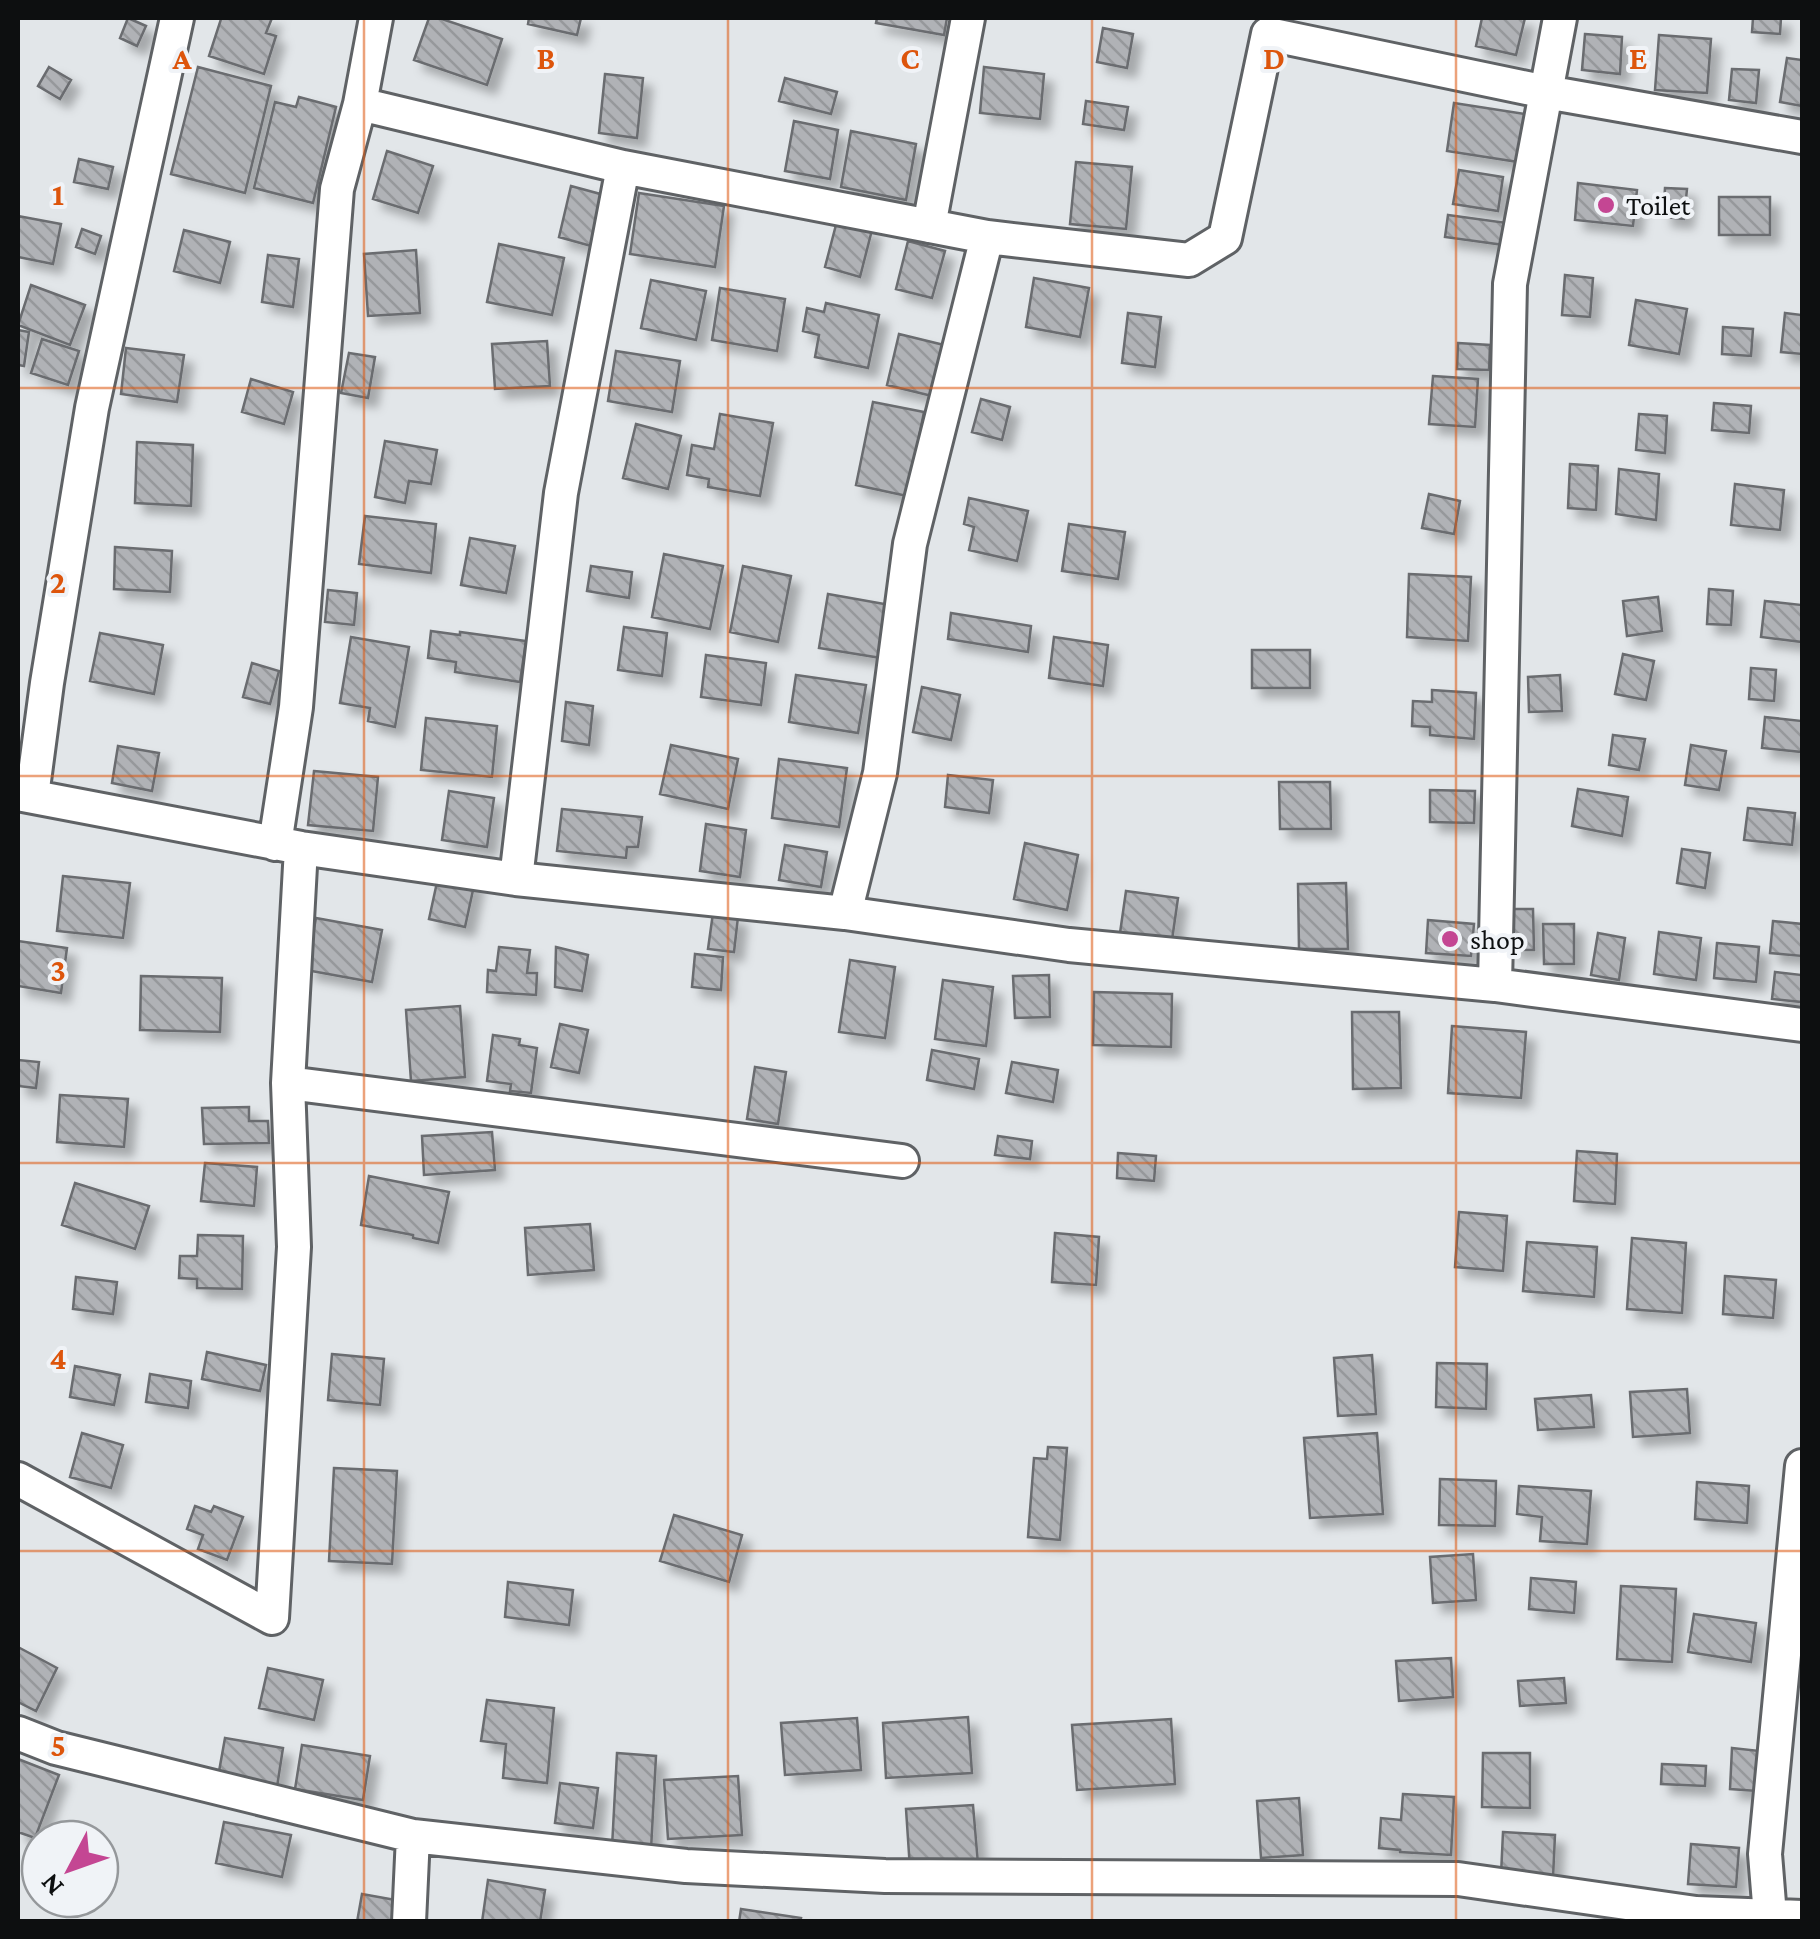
<svg xmlns="http://www.w3.org/2000/svg" width="1820" height="1939" font-family="'Crimson Pro',serif">
<style>
.building{fill:url(#building-back-hatch);stroke:#6a6c6f;stroke-width:2.5;filter:url(#shadow)}
.lines{fill:none;stroke-linecap:round;stroke-linejoin:round}
.street-casing{stroke:#5f6265;stroke-width:38}
.street{stroke:#fff;stroke-width:32}
.grid{fill:none;stroke:#dd550c;stroke-width:2.5;stroke-opacity:0.55}
.poi-dot{fill:#c44693;stroke:#f0f3f7;stroke-width:4}
.labels{text-anchor:middle;stroke-width:8;stroke-linejoin:round;paint-order:stroke}
.poi-label{font-size:28px;fill:#0d0f10;stroke:#f0f3f7;text-anchor:start}
.grid-label{font-size:32px;text-anchor:middle;font-weight:bold;fill:#dd550c;stroke:#f0f3f7;stroke-width:8;stroke-linejoin:round;paint-order:stroke}
</style>
<defs>
<pattern id="building-back-hatch" width="6" height="6" patternUnits="userSpaceOnUse" patternTransform="scale(2.5)"><rect width="6" height="6" fill="#b0b2b6"/><path d="M-1 5l2 2M0 0l6 6M5-1l2 2" fill="none" stroke="#96989b"/></pattern>
<filter id="shadow"><feDropShadow dx="9" dy="9" stdDeviation="5" flood-color="#0004"/></filter>
</defs>
<rect width="100%" height="100%" fill="#e2e6e9"/>
<path class="building" d="M128,18L146,26L137,46L120,38Z
M226,18H272L266,33L276,36L264,74L209,56L221,19Z
M429,18H439L502,39L487,85L414,60Z
M529,18H581L577,35L528,24Z
M877,18H947L944,35L876,23Z
M1482,18H1525L1516,55L1476,46Z
M1753,18H1781L1780,34L1752,32Z
M1103,28L1133,34L1127,68L1097,62Z
M1585,34L1622,37L1620,74L1582,70Z
M1659,35L1711,39L1707,93L1655,90Z
M1787,58L1802,60V106L1780,102Z
M49,67L71,80L60,99L38,86Z
M198,67L271,86L245,193L171,174Z
M984,67L1044,74L1040,119L980,113Z
M1732,69L1759,70L1756,103L1729,100Z
M605,74L643,78L637,138L599,133Z
M785,78L837,92L831,114L779,101Z
M299,97L336,107L313,203L254,188L275,102L296,107Z
M1086,101L1128,107L1124,130L1083,124Z
M1454,103L1525,114L1518,162L1447,151Z
M794,121L838,130L830,179L785,171Z
M851,131L916,144L906,200L841,187Z
M387,151L433,166L418,213L373,199Z
M79,159L113,167L108,189L74,182Z
M1076,162L1132,167L1126,229L1070,224Z
M1459,170L1503,177L1498,211L1453,204Z
M1578,183L1637,190L1633,226L1575,220Z
M571,186L604,195L591,246L559,237Z
M1665,188L1687,189L1684,219L1663,217Z
M639,193L724,206L715,267L630,254Z
M1719,197H1770V235H1719Z
M1448,215L1507,223L1504,245L1445,237Z
M18,216L61,224L53,264L18,257Z
M837,221L872,230L860,277L825,267Z
M82,229L101,236L95,254L76,247Z
M184,230L230,242L220,283L174,271Z
M908,241L945,251L932,298L896,289Z
M499,244L564,258L552,315L487,302Z
M416,250L420,313L368,316L364,254Z
M268,255L299,259L293,307L262,302Z
M1565,275L1593,278L1590,317L1562,315Z
M1034,278L1089,288L1080,337L1026,327Z
M651,280L706,291L696,340L641,328Z
M31,285L85,305L70,345L18,325Z
M720,288L785,299L777,351L712,340Z
M1636,300L1687,309L1679,354L1629,345Z
M826,303L879,315L868,368L815,357L819,335L803,331L807,308L824,312Z
M1128,313L1161,317L1155,367L1122,363Z
M1785,313L1802,315V354L1781,352Z
M1723,327L1753,329L1751,356L1722,354Z
M18,330L29,332L24,366L18,365Z
M899,334L948,346L936,397L887,385Z
M42,339L79,351L68,385L31,373Z
M547,341L550,386L495,389L492,344Z
M1458,343L1490,345L1489,370L1457,369Z
M126,348L184,355L177,402L121,394Z
M616,351L680,361L672,412L608,401Z
M349,353L375,357L368,398L341,393Z
M1433,376L1478,379L1475,427L1429,424Z
M251,379L293,392L284,424L242,412Z
M981,399L1010,407L1002,440L972,432Z
M873,402L924,412L907,496L856,485Z
M1714,403L1751,406L1749,433L1712,430Z
M720,414L773,423L760,496L708,487L709,479L687,475L692,445L714,449Z
M1639,414L1667,416L1665,453L1636,450Z
M636,424L681,436L668,489L623,478Z
M385,441L437,450L431,484L409,481L405,503L375,497Z
M137,442L193,445L191,506L135,503Z
M1570,464L1598,466L1596,510L1568,508Z
M1619,469L1659,474L1656,520L1616,514Z
M1735,484L1784,490L1780,530L1731,525Z
M1429,494L1460,501L1454,534L1422,528Z
M969,498L1028,511L1017,561L969,550L974,527L964,524Z
M365,516L436,524L431,573L359,564Z
M1069,524L1125,532L1118,579L1062,571Z
M470,538L515,546L506,593L461,585Z
M115,547L172,551L170,592L114,589Z
M664,554L723,566L710,629L652,617Z
M591,566L632,572L629,598L587,591Z
M743,566L791,576L778,642L730,632Z
M1409,574L1471,577L1468,641L1407,637Z
M1709,589L1733,591L1731,625L1707,624Z
M328,590L357,593L354,625L325,622Z
M828,594L890,605L881,658L819,648Z
M1658,597L1662,631L1627,636L1623,601Z
M1765,601L1802,605V642L1761,637Z
M951,613L1031,626L1028,652L948,639Z
M624,627L667,633L662,676L618,670Z
M431,631L460,635V632L526,641L520,682L455,672L456,662L428,658Z
M100,633L163,645L154,694L90,681Z
M351,637L409,647L395,727L368,721L370,708L340,703Z
M1054,637L1108,645L1103,686L1049,678Z
M1252,650H1310V688H1252Z
M1623,654L1654,661L1646,700L1615,694Z
M706,655L766,663L761,705L701,697Z
M252,663L279,671L270,704L243,697Z
M1751,668L1776,670L1774,701L1749,699Z
M796,675L866,685L858,733L789,722Z
M1560,675L1562,711L1529,712L1528,677Z
M922,687L960,695L951,740L913,732Z
M1432,690L1476,693L1474,739L1430,735V727L1412,726L1413,701L1432,702Z
M566,702L593,706L589,745L562,741Z
M1765,717L1802,721V752L1762,748Z
M426,718L497,726L492,777L421,770Z
M1613,735L1645,739L1639,770L1609,765Z
M671,745L738,759L728,809L660,794Z
M1691,745L1726,751L1719,790L1685,785Z
M118,746L159,753L152,791L112,783Z
M779,759L847,768L839,827L772,818Z
M314,771L378,777L373,831L308,825Z
M948,775L993,780L989,813L945,807Z
M1279,782H1330L1331,829H1280Z
M1578,789L1628,797L1622,836L1572,826Z
M1430,790L1475,791L1474,823L1430,822Z
M449,791L494,798L487,847L442,840Z
M1748,808L1795,813L1792,845L1744,840Z
M562,809L642,817L638,847H627L626,858L557,851Z
M706,824L746,830L740,877L700,871Z
M1025,843L1078,855L1067,910L1014,899Z
M785,845L827,852L821,887L779,880Z
M1682,849L1710,853L1705,888L1677,883Z
M439,873L475,881L465,927L429,919Z
M63,876L130,883L123,938L57,931Z
M1346,883L1348,949H1299L1298,884Z
M1126,891L1178,898L1171,947L1119,940Z
M1511,909H1533L1534,950H1511Z
M713,913L738,917L734,952L708,949Z
M316,918L382,930L372,982L306,970Z
M1428,920L1474,924L1471,956L1426,953Z
M1773,921L1802,924V956L1770,953Z
M1543,924H1574V964H1544Z
M1659,932L1701,938L1696,980L1654,974Z
M1598,933L1625,938L1619,980L1591,975Z
M18,941L67,948L61,993L18,986Z
M1717,943L1759,947L1756,982L1714,978Z
M499,947L530,950L527,973H537L536,995L487,992L488,970L496,971Z
M556,947L588,955L582,991L555,987Z
M695,954L723,957L721,990L692,987Z
M850,960L895,967L885,1038L839,1032Z
M1775,972L1802,975V1002L1772,999Z
M1049,975L1050,1017L1015,1018L1013,976Z
M141,976L222,978L220,1032L140,1030Z
M943,980L993,987L986,1046L935,1039Z
M1094,992L1172,994L1171,1047L1093,1045Z
M460,1006L465,1077L411,1081L406,1010Z
M1352,1012H1399L1401,1088L1353,1089Z
M560,1024L588,1030L579,1073L551,1067Z
M1452,1026L1526,1032L1521,1098L1448,1093Z
M493,1035L520,1039L519,1045L537,1048L531,1093L510,1091L511,1084L487,1081Z
M932,1050L979,1059L974,1089L927,1080Z
M18,1060L39,1062L36,1088L18,1086Z
M1012,1062L1058,1070L1053,1102L1006,1093Z
M755,1067L786,1072L778,1124L747,1119Z
M60,1095L128,1099L124,1147L57,1142Z
M249,1107V1121H268L269,1143L204,1144L202,1108Z
M492,1132L495,1170L424,1175L422,1136Z
M998,1136L1032,1141L1030,1159L995,1155Z
M1577,1151L1617,1154L1615,1204L1574,1201Z
M1118,1153L1156,1156L1154,1181L1117,1178Z
M205,1163L257,1167L254,1206L201,1201Z
M369,1176L449,1192L438,1243L413,1238V1235L361,1225Z
M75,1183L149,1206L135,1249L62,1225Z
M1459,1212L1507,1216L1503,1271L1455,1267Z
M590,1224L594,1270L528,1275L525,1228Z
M1055,1233L1099,1237L1096,1285L1052,1282Z
M198,1235L243,1236L242,1289L197,1288V1279L179,1278L180,1256H197Z
M1632,1238L1686,1243L1682,1313L1627,1309Z
M1527,1242L1597,1247L1594,1297L1523,1291Z
M1725,1276L1776,1280L1773,1318L1723,1314Z
M76,1277L117,1282L113,1314L73,1309Z
M207,1352L266,1365L260,1391L202,1379Z
M332,1354L384,1359L380,1405L328,1400Z
M1372,1355L1376,1414L1338,1416L1334,1358Z
M1437,1363L1487,1364L1486,1409L1436,1407Z
M75,1366L120,1375L114,1405L70,1397Z
M150,1374L191,1381L188,1408L146,1402Z
M1687,1389L1690,1433L1633,1437L1630,1392Z
M1591,1395L1594,1427L1538,1430L1535,1399Z
M82,1433L123,1445L111,1488L70,1477Z
M1377,1433L1383,1514L1310,1518L1304,1438Z
M1048,1447L1067,1448L1060,1540L1028,1537L1034,1458L1047,1459Z
M334,1468L397,1471L392,1564L329,1561Z
M1440,1479L1496,1481L1495,1526L1439,1525Z
M1697,1482L1749,1486L1747,1523L1695,1519Z
M1519,1486L1591,1491L1587,1544L1540,1541L1542,1517L1517,1514Z
M195,1506L211,1512L214,1506L243,1517L227,1560L198,1549L203,1535L187,1529Z
M674,1515L742,1535L729,1582L660,1561Z
M1473,1554L1476,1600L1433,1603L1430,1557Z
M1531,1578L1576,1582L1574,1613L1529,1609Z
M508,1582L573,1590L569,1625L505,1617Z
M1621,1586L1676,1589L1672,1662L1617,1659Z
M1694,1614L1756,1623L1751,1662L1688,1652Z
M18,1647L57,1668L36,1711L18,1702Z
M1451,1658L1453,1697L1399,1701L1396,1661Z
M268,1668L323,1680L314,1720L259,1708Z
M1564,1678L1566,1703L1520,1706L1518,1681Z
M487,1700L554,1708L547,1783L503,1778L506,1744L481,1741Z
M968,1717L972,1773L886,1778L883,1723Z
M857,1718L861,1770L785,1775L781,1723Z
M1171,1719L1175,1784L1077,1790L1072,1725Z
M225,1738L283,1748L277,1787L218,1777Z
M302,1745L370,1756L363,1800L295,1789Z
M1732,1748L1760,1751L1757,1791L1730,1789Z
M617,1753L656,1756L651,1850L612,1847Z
M1483,1753H1530V1808L1482,1807Z
M18,1759L59,1775L35,1838L18,1832Z
M1662,1764L1706,1766L1705,1786L1661,1784Z
M738,1776L742,1835L668,1839L664,1780Z
M560,1783L598,1788L593,1828L555,1823Z
M1403,1794L1454,1797L1451,1855L1400,1852V1850L1379,1848L1381,1818L1401,1820Z
M1299,1798L1303,1855L1261,1858L1257,1801Z
M973,1805L978,1864L910,1869L906,1809Z
M224,1822L291,1835L282,1877L216,1863Z
M1503,1832L1555,1835L1553,1878L1501,1875Z
M1691,1844L1739,1848L1736,1887L1688,1884Z
M488,1880L545,1890L540,1922H482Z
M362,1894L401,1901L397,1922H357Z
M741,1909L801,1918L800,1922H739Z"/>
<g class="lines">
<g class="street-casing">
<path id="street" d="M376,18L360,104L623,167
M929,226L968,18
M987,237L1189,260L1225,238L1268,34L1546,92L1802,137
M18,794L301,848L516,879L845,913L1069,945L1495,985L1802,1025
M32,796L47,683L92,408L177,18
M275,844L296,707L337,189L360,104
M516,879L561,493L623,167L987,237L910,544L880,773L845,913
M1495,985L1510,284L1560,18
M288,1083L902,1161
M18,1479L272,1618L294,1247L288,1083L301,848
M18,1733L56,1748L413,1836L686,1866L885,1876L1458,1879L1696,1913L1802,1917
M1770,1916L1765,1854L1802,1466
M409,1922L413,1836"/>
</g>
<use href="#street" class="street"/>
</g>
<path class="grid" d="M364,18V1922M728,18V1922M1092,18V1922M1456,18V1922M18,388H1802M18,776H1802M18,1163H1802M18,1551H1802"/>
<g class="poi-dot">
<circle cx="1606" cy="205" r="10"/>
<circle cx="1450" cy="939" r="10"/>
</g>
<g class="labels">
<g class="poi-label">
<text x="1626" y="215">Toilet</text>
<text x="1470" y="949">shop</text>
</g>
</g>
<g class="grid-label">
<text x="182" y="69">A</text>
<text x="546" y="69">B</text>
<text x="910" y="69">C</text>
<text x="1274" y="69">D</text>
<text x="1638" y="69">E</text>
<text x="58" y="205">1</text>
<text x="58" y="593">2</text>
<text x="58" y="981">3</text>
<text x="58" y="1369">4</text>
<text x="58" y="1756">5</text>
</g>
<rect width="1820" height="1939" fill="none" stroke="#0d0f10" stroke-width="40"/>
<g transform="translate(70 1869) rotate(229)"><circle r="48" fill="#f0f3f7" stroke="#95989b" stroke-width="2.5"/>
<path d="M0-8L18 38L0 25L-18 38Z" fill="#c44693"/>
<text y="-15" font-size="28" font-weight="bold" text-anchor="middle" fill="#0d0f10">N</text>
</g>
</svg>
